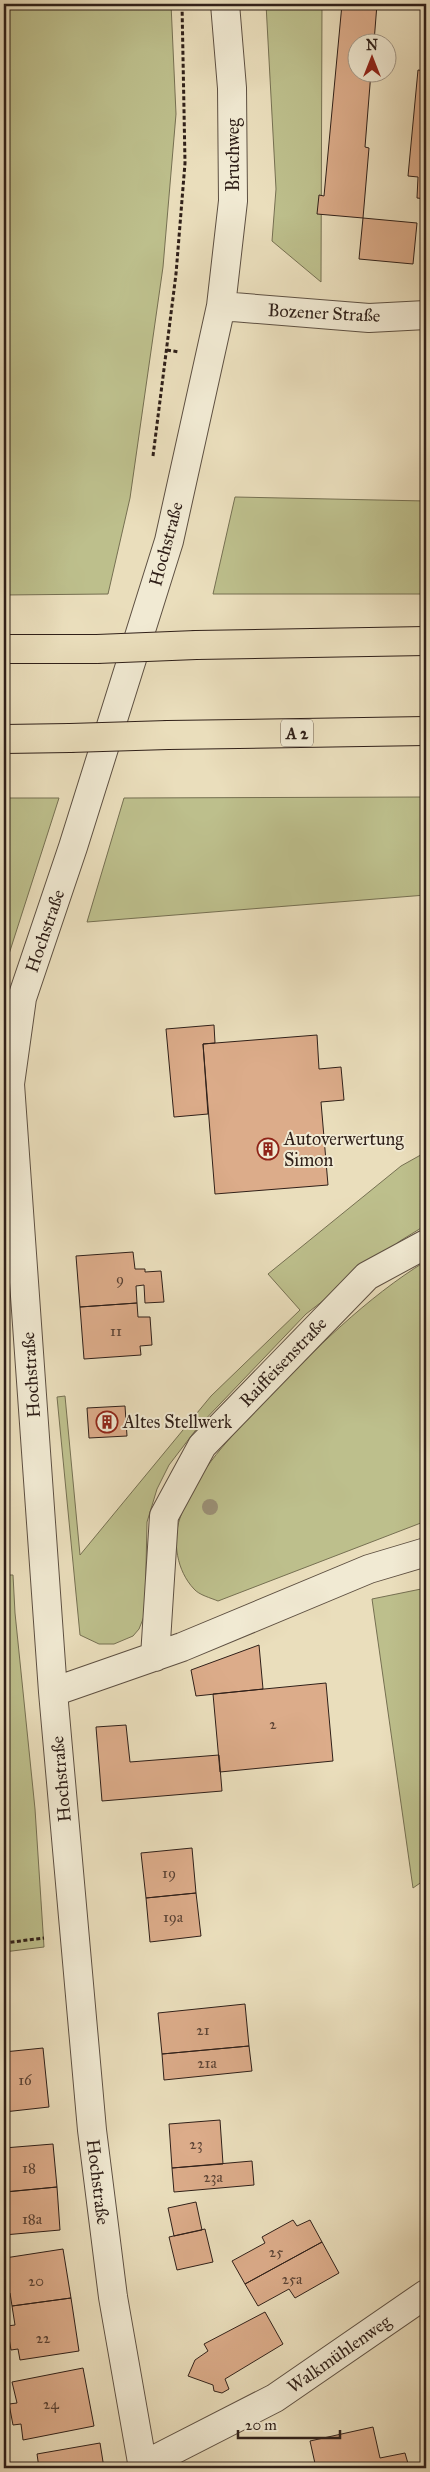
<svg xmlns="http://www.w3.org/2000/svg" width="430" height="2472" font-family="'IM FELL Great Primer',serif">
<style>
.green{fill:#bdbf8c;stroke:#767052}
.building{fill:#dcac8a;stroke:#302019}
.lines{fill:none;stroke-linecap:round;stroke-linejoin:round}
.minor-casing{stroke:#5e5042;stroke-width:30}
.highway-casing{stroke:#302019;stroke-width:30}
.path{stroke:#302019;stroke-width:3;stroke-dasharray:4 2.5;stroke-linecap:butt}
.minor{stroke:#f1ead3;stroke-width:28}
.highway{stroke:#eadebc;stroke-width:28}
.highway-bridge-casing{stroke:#302019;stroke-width:30;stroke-linecap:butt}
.highway-bridge{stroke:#eadebc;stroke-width:28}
.tree{fill:#9b9076}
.labels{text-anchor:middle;stroke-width:4;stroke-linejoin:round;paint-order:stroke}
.number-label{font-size:15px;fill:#5b4335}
.shield{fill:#f1ead3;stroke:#6a5d51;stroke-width:1}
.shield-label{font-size:16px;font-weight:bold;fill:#302019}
.street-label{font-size:18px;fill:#302019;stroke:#f1ead3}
.poi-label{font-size:18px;fill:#302019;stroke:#f1ead3;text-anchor:start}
</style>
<rect width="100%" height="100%" fill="#eadebc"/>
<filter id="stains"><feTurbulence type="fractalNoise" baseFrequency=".004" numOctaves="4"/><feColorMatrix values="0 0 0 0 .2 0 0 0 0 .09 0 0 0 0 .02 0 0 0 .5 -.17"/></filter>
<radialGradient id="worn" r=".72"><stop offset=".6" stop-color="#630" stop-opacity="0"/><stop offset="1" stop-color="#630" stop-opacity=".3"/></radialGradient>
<path class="green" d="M4,4H171L176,114L163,267L130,498L108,594L4,595Z
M266,4H322L321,282L272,241L276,189Z
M235,497L426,501V594H213Z
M426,797V895L87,922L124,798Z
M4,798H59L9,954H4Z
M426,1152V1225L400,1241L306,1314L198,1427L169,1465L157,1489L147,1522L145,1614L139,1629L133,1636L114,1644H99L80,1635L57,1397L65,1396L80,1555L211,1396L300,1310L268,1274L401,1166Z
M426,1261V1521L218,1601C211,1598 199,1595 194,1589C177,1571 172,1542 180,1518C195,1472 233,1434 266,1400C315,1349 366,1298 426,1261Z
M4,1575H13L15,1613L35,1809L44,1947L4,1952Z
M426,1588V1879L413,1888L372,1599Z"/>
<path class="building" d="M342,4H377L374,42H358V72H371L365,147L369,148L363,218L317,214L319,195L324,196Z
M424,4H426V36H421Z
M418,70L426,71V199L417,198L418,177L408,176Z
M363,218L417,223L413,264L359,259Z
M214,1025L215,1043L203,1044L208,1114L174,1117L166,1029Z
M317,1035L319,1069L341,1067L344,1100L321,1102L328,1185L215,1194L203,1044Z
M133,1252L135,1269H145V1272L161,1271L164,1302L145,1303L144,1285L136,1286L137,1303L80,1307L76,1256Z
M137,1303L138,1317H150L152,1345L140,1346L141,1355L84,1359L80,1307Z
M125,1406L127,1436L89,1438L87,1408Z
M259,1645L263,1689L196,1696L191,1670Z
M326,1683L333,1761L220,1772L213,1694Z
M126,1725L130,1762L219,1755L222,1791L102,1801L96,1727Z
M192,1848L196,1893L146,1898L141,1853Z
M196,1893L201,1936L150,1942L146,1898Z
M245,2004L249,2046L162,2054L158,2013Z
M249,2046L252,2071L164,2080L162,2054Z
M43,2048L49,2107L4,2112V2052Z
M220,2120L223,2164L172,2168L169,2124Z
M53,2144L57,2187L4,2192V2148Z
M252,2161L254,2185L174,2192L172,2168Z
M57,2187L60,2230L4,2235V2207L7,2206L6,2192Z
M196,2202L202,2230L174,2236L168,2208Z
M293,2220L297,2226L310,2220L322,2242L245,2284L232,2261L265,2243L262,2237Z
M205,2229L213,2262L177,2270L169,2237Z
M322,2242L339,2273L295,2298L289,2289L258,2306L245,2284Z
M63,2249L71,2298L12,2306L10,2293L4,2294V2270L6,2269L5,2258Z
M71,2298L79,2351L20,2360L18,2349L11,2350L7,2326L15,2325L12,2306Z
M265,2312L283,2344L225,2379L229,2389L222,2393L214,2391L213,2385L188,2376L195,2360L208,2351L204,2344Z
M83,2368L94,2426L23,2440L21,2424L13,2425L9,2404L17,2403L12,2382Z
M373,2427L380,2458L405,2453L409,2467L316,2468L310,2441Z
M100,2443L104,2468H39L37,2454Z
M267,2463L268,2468H241Z
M426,2463V2468H405L409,2467Z"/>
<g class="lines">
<g class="minor-casing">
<path id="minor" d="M221,306L369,318L426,315
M155,1657L164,1516L202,1446L367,1276L426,1244
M53,1692L182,1647L369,1569L426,1552
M142,2466L275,2398L426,2294
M143,2468L113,2297L92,2130L53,1692L10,1084L22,998L73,847L169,541L221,306L233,201L232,88L225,4"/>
</g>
<g class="highway-casing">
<path id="highway" d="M196,645L426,641
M4,649H97
M168,735L426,731
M4,739L70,738"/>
</g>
<path class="path" d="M167,350L179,352
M153,456L176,274L185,163L182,4
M4,1943L44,1938"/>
<use href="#minor" class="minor"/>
<use href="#highway" class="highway"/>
<g class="highway-bridge-casing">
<path id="highway-bridge" d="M97,649L196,645
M70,738L168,735"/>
</g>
<use href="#highway-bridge" class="highway-bridge"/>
</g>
<circle class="tree" cx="210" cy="1507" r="8"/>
<defs>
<g id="building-ring" transform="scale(1.125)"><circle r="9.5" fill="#f1ead3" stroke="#8f2418" stroke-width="1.5"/><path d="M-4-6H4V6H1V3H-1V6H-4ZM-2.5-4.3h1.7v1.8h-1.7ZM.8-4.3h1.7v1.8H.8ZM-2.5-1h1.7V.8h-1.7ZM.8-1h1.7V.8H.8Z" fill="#8f2418"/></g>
</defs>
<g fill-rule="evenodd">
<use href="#building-ring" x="268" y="1149"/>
<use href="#building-ring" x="107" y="1422"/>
</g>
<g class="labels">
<g class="number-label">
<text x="120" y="1284">9</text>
<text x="116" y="1336">11</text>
<text x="273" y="1729">2</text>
<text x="169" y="1878">19</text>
<text x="173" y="1922">19a</text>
<text x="203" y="2035">21</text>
<text x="207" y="2068">21a</text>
<text x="25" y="2085">16</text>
<text x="196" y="2149">23</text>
<text x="29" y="2173">18</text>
<text x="213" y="2182">23a</text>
<text x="32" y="2224">18a</text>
<text x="276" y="2257">25</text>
<text x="292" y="2284">25a</text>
<text x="36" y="2286">20</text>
<text x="43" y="2343">22</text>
<text x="51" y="2409">24</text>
</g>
<rect class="shield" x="281" y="719.5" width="32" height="27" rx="4"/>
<g class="shield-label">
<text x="297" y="739">A 2</text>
</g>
<g class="street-label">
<text transform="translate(233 155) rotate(-90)" y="6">Bruchweg</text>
<text transform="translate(324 313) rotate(3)" y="6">Bozener Straße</text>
<text transform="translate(166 544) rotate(-75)" y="6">Hochstraße</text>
<text transform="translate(45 931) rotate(-71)" y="6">Hochstraße</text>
<text transform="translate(283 1362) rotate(-46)" y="6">Raiffeisenstraße</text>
<text transform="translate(31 1375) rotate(-94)" y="6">Hochstraße</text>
<text transform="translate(61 1779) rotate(-95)" y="6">Hochstraße</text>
<text transform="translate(98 2182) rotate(83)" y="6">Hochstraße</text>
<text transform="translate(339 2354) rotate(-35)" y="6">Walkmühlenweg</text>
</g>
<g class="poi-label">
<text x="284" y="1145">Autoverwertung<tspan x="284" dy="21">Simon</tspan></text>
<text x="123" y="1428">Altes Stellwerk</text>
</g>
</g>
<rect width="430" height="2472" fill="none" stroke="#eadebc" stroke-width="20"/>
<rect x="5" y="5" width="420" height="2462" fill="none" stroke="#302019" stroke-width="2.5"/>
<rect x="10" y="10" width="410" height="2452" fill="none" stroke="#302019"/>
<g transform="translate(372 58)"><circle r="24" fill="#f1ead3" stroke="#a49989"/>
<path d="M0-4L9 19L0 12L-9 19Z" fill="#8f2418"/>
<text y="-8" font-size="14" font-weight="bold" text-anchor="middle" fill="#302019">N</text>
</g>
<path d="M238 2430v8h102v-8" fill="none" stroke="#302019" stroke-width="2.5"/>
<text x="245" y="2430" font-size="15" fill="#302019" stroke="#f1ead3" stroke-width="4" paint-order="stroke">20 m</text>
<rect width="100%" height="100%" filter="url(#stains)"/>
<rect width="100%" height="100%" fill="url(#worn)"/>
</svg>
